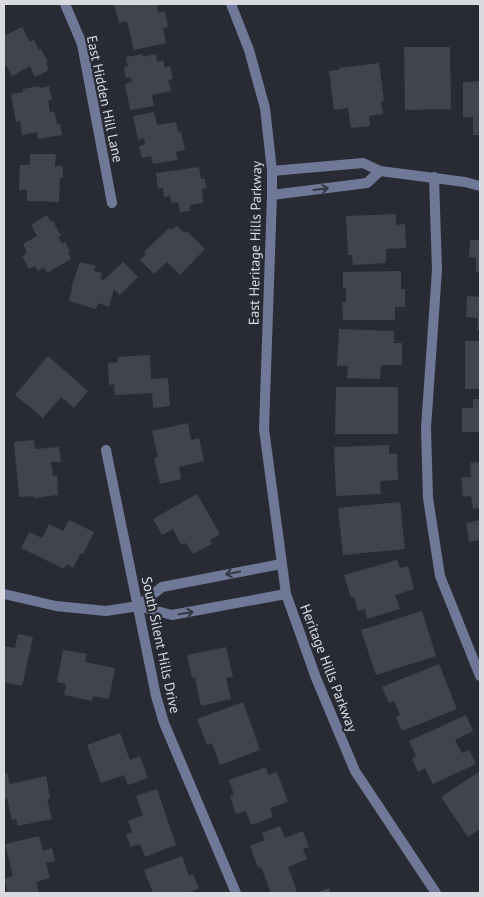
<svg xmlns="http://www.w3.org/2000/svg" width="484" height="897" font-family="'PT Sans',sans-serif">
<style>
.building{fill:#41434d}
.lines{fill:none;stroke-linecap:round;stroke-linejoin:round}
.minor{stroke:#707897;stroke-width:10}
.tertiary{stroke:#707897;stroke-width:10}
.oneway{stroke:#343743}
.labels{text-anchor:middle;stroke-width:4.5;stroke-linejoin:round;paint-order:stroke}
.street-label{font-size:14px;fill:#d8dae0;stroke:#292b34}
</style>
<rect width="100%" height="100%" fill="#292b34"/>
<path class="building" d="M114,4H162L157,6L158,13L165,11L168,27L163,28L166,43L134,50L127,21L119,23Z
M22,27L30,42L34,40L39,50L41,49L48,62L46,64L49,70L35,77L30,66L12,76L6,65L4,66V36Z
M404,47H450L451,109L405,110Z
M142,54L143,57L156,54L157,62L163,60L165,68L170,66L173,79L168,80L171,91L152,95L154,106L130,110L125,84L132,82L131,77L126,78L124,67L128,66L126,57Z
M379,63L384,101L381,102L383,114L369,116L370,126L351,128L348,108L334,110L329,71L339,70V68Z
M480,81V135H473V117L463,118V82Z
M39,86L40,88L49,86L52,100H48L50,112L54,111L57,124H60L62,135L38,139L37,132L22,135L20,121L16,122L11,94L23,92V89Z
M154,112L157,125L176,122L178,132L181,131L185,150L176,152L178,160L153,164L151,156L142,158L139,146L145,145L144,138L138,140L133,116Z
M30,154H56L55,166H63V178H60L59,202L27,201V190H19L20,165H30Z
M199,167L201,179H205L206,188L202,189L203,203L190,205V211L180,212L178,202L171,203L170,196L164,197L163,188L158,189L156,173Z
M396,214V225L405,224L406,248L386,249V263L353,265L352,255H348L346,216Z
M47,215L51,222L53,221L61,236L58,237L62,244L65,242L70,251L68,253L71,259L47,273L44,267L38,271L35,266L29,269L22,256L27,253L23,244L37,236L31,225Z
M177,226L185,233L187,231L205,249L180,275L167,262L154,274L140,260L146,254L144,252L169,228L172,230Z
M470,240H480V272H476V258L469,257Z
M80,262L96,266L94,271L102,273L100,279L104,280L123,262L138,277L120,295L114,289L109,307L98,303L96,309L69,301L72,288H71Z
M401,271V289H405V307H395V320H343L342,302H346V288H343V272Z
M467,296L480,297V330H477L478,318L466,317Z
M339,329L394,331V343H402V365H381L380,379L347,378L348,366H337Z
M465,341H480V389H465Z
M150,355L151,379L168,378L170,406L153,408L152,393L115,395L114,384L109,385L108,363L118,362V357Z
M48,356L88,391L74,408L61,397L43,418L15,395Z
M336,387H398V434H335Z
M473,399H480V432H462V408H473Z
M188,423L191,440L199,438L204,461L179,467L181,479L160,484L154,458L158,457L152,431Z
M34,440L35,449L59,447L61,462H51L53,476L57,475L58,495L34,498L33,496L19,497L14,442Z
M389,445V454H397L398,480L380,481L381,494L336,496L334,447Z
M480,462V508L473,509L471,496L463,497L461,478L471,477L470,463Z
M197,494L220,534L210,540L212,544L193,554L186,543L181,545L173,529L162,535L153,519Z
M400,502L405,549L343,555L338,508Z
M69,520L94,532L83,554L81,553L73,568L67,564L64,569L21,548L29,532L42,538L49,524L63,531Z
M480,520V540L469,542L466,523Z
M397,560L400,568L408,566L414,589L395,595L400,609L367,619L365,609L358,611L354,597L351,598L344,575Z
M422,611L436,656L376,675L361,630Z
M18,634L33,637L22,686L4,682V646L15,648Z
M226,647L233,677L226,678L231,699L201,706L195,677L192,678L187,655Z
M63,650L87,654L85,662L115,668L109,699L93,696L92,701L64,695L66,684L57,682Z
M439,664L457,709L402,731L396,717L400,715L394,701L389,703L382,687Z
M243,702L260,750L220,765L212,743L207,745L197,719Z
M466,715L473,731L455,740L462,753L469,750L476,764L433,784L425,768L418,772L412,759L416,756L409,741Z
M120,733L130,760L140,756L148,778L128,785L124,775L101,783L87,745Z
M266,767L268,775L277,772L288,802L270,808L273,817L251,825L246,811L236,814L230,796L234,795L229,780Z
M480,771V829L468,837L441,797Z
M7,773L10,784L46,776L50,798L47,799L52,819L18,826L16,819L12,820L7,798L4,799V774Z
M157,789L176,845L145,857L140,844L131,847L126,834L132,832L128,821L143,815L136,796Z
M280,826L285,838L303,831L309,847L303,849L307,859L288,867L297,891L291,893H271L261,867L258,868L250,846L265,840L262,833Z
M39,836L43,851L52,848L55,861L46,863L50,878L36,882L39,892L8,893L4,879L13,876L5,844Z
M182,856L189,876L193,874L199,889L186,893H153L144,870Z
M329,888L331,893H315Z"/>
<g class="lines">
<path class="minor" d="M65,4L82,44L112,203
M272,171L363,163L380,171L465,182L480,186
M434,177L437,270L426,428L428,498L440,576L480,676
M272,195L367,183L380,171
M106,450L156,696L164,723L236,893
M4,594L56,606L106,611L138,606L172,615L286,594
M138,606L162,587L281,564"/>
<path class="tertiary" d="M231,4L249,50L265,108L272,171V195L264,429L286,594L316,678L355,771L436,893"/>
</g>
<defs><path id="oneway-shaft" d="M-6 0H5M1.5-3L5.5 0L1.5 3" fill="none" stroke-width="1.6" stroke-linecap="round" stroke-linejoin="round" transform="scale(1.25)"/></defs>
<g class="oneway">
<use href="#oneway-shaft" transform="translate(321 189) rotate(-7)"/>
<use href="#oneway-shaft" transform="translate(233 573) rotate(169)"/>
<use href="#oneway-shaft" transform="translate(186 613) rotate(-10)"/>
</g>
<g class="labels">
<g class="street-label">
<text transform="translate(105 99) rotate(78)" y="5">East Hidden Hill Lane</text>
<text transform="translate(255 243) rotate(-89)" y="5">East Heritage Hills Parkway</text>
<text transform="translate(161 645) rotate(78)" y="5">South Silent Hills Drive</text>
<text transform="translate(329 668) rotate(69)" y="5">Heritage Hills Parkway</text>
</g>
</g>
<rect width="484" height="897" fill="none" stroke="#d8dae0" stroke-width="10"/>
</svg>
